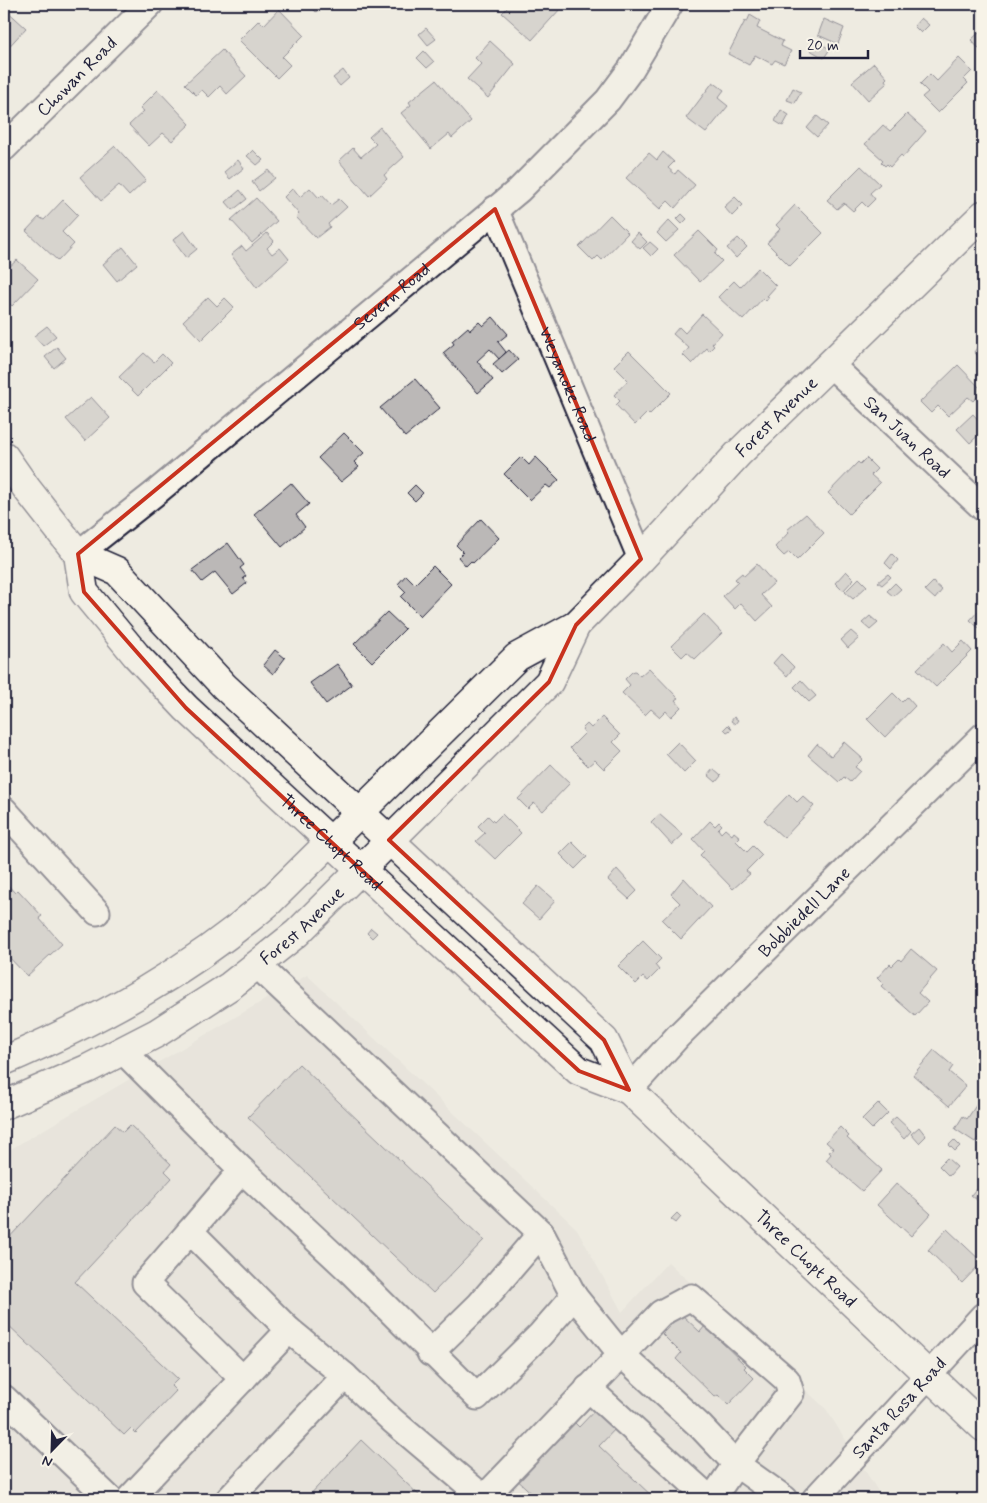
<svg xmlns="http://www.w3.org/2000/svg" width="987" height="1503" font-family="Mynerve,sans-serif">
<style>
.built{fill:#dfdcd4}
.building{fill:#bbb8b7;stroke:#22223b}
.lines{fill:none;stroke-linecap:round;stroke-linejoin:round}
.minor-casing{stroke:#22223b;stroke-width:29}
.major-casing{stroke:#22223b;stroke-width:31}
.minor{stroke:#f7f3e8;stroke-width:25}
.major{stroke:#f7f3e8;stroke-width:28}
.marked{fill:none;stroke:#c8321e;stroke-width:4;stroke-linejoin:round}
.labels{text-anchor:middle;stroke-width:4;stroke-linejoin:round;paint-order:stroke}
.street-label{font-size:18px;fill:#22223b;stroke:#f7f3e8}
</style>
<rect width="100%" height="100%" fill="#eeebe1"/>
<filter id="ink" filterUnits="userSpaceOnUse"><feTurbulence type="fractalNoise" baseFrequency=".02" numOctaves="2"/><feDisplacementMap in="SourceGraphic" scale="10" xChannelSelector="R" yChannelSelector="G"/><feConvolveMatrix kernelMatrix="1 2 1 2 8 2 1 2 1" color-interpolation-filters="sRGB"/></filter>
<g filter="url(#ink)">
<path class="built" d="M307,975L577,1229L622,1312L668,1262L826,1409L883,1499H4V1153Z"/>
<path class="building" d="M308,4H325L316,12Z
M511,4H524L527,6L530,4H556L561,8L532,40L502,13Z
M4,8L26,28L4,52Z
M279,9L304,35L282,57L290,65L277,78L239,40L259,20L264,25Z
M750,15L760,21L757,28L783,41L781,46L791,51L784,64L775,60L772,64L755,55L749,65L728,54L745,21L747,22Z
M921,18L929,25L921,33L914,26Z
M824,19L844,28L838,44L818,35Z
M426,28L436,39L428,45L419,34Z
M983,29V53L971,40Z
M490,41L515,64L488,98L467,79L481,64L475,58Z
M816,41L830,49L824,58L810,50Z
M222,50L246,76L227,94L220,86L209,97L202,90L196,95L185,84Z
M424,51L434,62L427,68L417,58Z
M959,58L972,71L964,79L968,83L938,113L922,97L928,92L920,84L930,74L937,81Z
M874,63L887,78L885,80L887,83L868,100L852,82Z
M343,70L349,78L340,86L333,78Z
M436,80L471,121L452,138L449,134L431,149L401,113L411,105L409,102Z
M713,82L724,90L718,98L728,106L706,133L686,118Z
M793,88L801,92L795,103L787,100Z
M158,90L190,124L172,141L163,133L149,146L129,125L144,111L140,108Z
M781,110L789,115L783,126L775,121Z
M907,114L926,131L903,157L901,155L890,167L887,164L885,166L881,162L883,160L865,144L883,125L890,131Z
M817,116L828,125L817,137L807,128Z
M380,127L404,157L384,175L387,179L369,196L339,161L353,148L361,157L376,144L369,137Z
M115,146L146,180L129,196L119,185L101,201L80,177Z
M253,150L263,160L257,165L247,156Z
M663,152L674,162L668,168L675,174L678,170L695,185L675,208L668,201L660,209L626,178L649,153L657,160Z
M238,160L244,168L230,179L224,172Z
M861,166L880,184L870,193L875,199L867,207L862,202L853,211L844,203L837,209L827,200Z
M268,170L275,178L259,191L252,182Z
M293,188L300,197L310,188L319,198L322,195L331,205L339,199L347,207L328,224L330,227L316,238L296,217L299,214L284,197Z
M240,190L247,199L233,210L226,202Z
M735,197L743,205L732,216L724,207Z
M256,198L277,221L252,243L231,220Z
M63,200L78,215L62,232L74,244L58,261L26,231L39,217L44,220Z
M795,205L823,233L790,266L767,243L780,229L776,225Z
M682,214L687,219L682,224L677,219Z
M610,215L628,233L602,260L598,256L593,261L579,247Z
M669,220L679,230L666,242L657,233Z
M184,231L197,249L186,258L173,240Z
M699,231L718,250L715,254L722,261L700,282L674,255Z
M267,233L274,241L267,248L272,254L280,248L289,259L257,288L231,255L242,246L246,251Z
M638,233L647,242L640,249L631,241Z
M738,238L747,247L736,258L727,248Z
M650,242L658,249L651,256L643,248Z
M123,247L137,264L117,281L103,264Z
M17,260L38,279L12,306L4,298V264L8,268Z
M758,268L776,286L767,296L769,297L766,301L763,298L743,320L718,297L734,281L740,287Z
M208,297L217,306L225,298L234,307L201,340L183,321Z
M702,314L722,333L712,344L714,346L709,351L707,348L692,364L683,355L689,348L673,334L679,327L685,333Z
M493,317L508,334L498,342L506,352L499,359L490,349L477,361L493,380L478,393L443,353L454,344L452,341L468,327L470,330L479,322L483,326Z
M47,326L56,336L43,346L34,336Z
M983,339V361L974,352Z
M57,347L66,358L54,368L45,357Z
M509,350L518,360L502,374L493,364Z
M629,351L671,393L649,415L647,413L635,425L616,405L620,401L614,395L628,380L614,366Z
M144,353L154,362L162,354L171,363L138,396L119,377Z
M958,365L983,391L973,401L968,397L948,416L938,406L931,413L920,402Z
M415,379L440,408L405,437L380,408Z
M91,397L110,418L85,441L66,419Z
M973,414L983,425V431L970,443L957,429Z
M344,433L364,453L354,462L359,467L341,482L318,458Z
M521,457L529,465L536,457L559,480L550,488L546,485L530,500L504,474Z
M866,458L877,469L871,475L880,483L849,514L828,493L858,462L860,464Z
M291,483L309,504L296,515L305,527L282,547L254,514Z
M415,485L423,493L415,501L407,493Z
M806,514L824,533L797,560L789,552L784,556L775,547L789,532L787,530Z
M481,519L499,538L473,563L471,561L466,566L458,557L463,552L456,545Z
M228,543L244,565L240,568L246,576L243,578L247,583L233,594L215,572L202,582L192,570Z
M892,554L898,560L891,569L885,563Z
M757,564L774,583L761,595L772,607L757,621L741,603L735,609L723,596L738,582L735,579L742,573L744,576Z
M433,566L451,584L420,616L401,597L406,592L398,584L406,575L415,584Z
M846,571L854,579L843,591L835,583Z
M888,574L891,577L882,585L878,582Z
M859,578L867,586L853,599L845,592Z
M933,582L942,590L935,599L925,590Z
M895,583L901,589L893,596L887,591Z
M983,606V632L970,620Z
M387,612L405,629L372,662L354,644Z
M704,614L722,633L695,659L687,652L682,657L671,646Z
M870,616L878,623L870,630L862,623Z
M851,631L859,638L848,648L841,640Z
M963,641L972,651L936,687L917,669L944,643L952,652Z
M275,650L285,658L273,674L263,665Z
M781,654L794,667L787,676L773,663Z
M337,664L352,685L326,704L310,683Z
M649,668L678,698L675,700L681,707L671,717L666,711L660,717L651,709L645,715L622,693L630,685L625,679L632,672L635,671L640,676Z
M801,680L816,696L809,702L794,687Z
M893,693L902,702L907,697L915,706L885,737L867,719Z
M602,717L620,735L613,742L622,751L604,769L595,760L588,766L570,748L585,733L582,729L587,724L591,728Z
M734,717L738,720L735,724L731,721Z
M728,725L732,729L727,732L724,729Z
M678,742L696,761L684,773L666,754Z
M844,742L863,759L855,767L860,771L850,782L844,777L839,782L808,755L817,744L831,756Z
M551,765L570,783L543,811L534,803L528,809L518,799Z
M713,769L721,776L716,782L708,775Z
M789,794L797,802L803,796L814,806L784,838L764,820Z
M502,814L521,833L495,859L476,841L485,833L478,826L488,816L494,822Z
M659,814L683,835L672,845L651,822Z
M710,821L715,826L719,822L722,825L718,829L721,833L725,829L732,835L734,832L740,837L736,841L747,852L753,846L762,855L746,871L750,874L733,889L700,855L704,851L693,839Z
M572,842L587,857L575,869L560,854Z
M617,869L637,891L629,899L608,880Z
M684,878L711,907L681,939L662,920L680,903L671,894Z
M4,881L15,893L18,890L42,916L39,918L62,944L27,976L4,952Z
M538,886L555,901L539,919L522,904Z
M371,928L377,933L372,938L367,933Z
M643,941L661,959L655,965L659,970L648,981L643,977L636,984L618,966Z
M911,949L937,971L918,993L928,1002L915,1016L881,986L883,984L877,978L890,964L892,966L899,959L901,961Z
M934,1050L953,1066L949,1072L966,1086L949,1106L913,1075Z
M299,1064L484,1240L433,1293L248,1117Z
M981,1098L983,1100V1131L975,1142L955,1129L963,1116L967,1119Z
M878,1103L888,1113L872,1129L862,1119Z
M896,1117L911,1131L904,1139L889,1123Z
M115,1125L123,1132L130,1125L171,1164L165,1171L172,1178L75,1282L178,1379L171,1386L176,1391L136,1433L131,1428L124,1435L4,1321V1243Z
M840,1127L849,1136L847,1138L882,1170L862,1191L826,1160L831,1154L829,1152L834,1149L826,1142Z
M919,1127L926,1136L919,1143L911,1134Z
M954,1140L960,1146L955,1151L949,1145Z
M947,1158L957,1167L949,1176L939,1166Z
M897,1183L931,1214L911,1236L877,1205Z
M976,1189L981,1194L977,1200L971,1195Z
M677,1213L681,1217L676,1223L671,1219Z
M947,1229L982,1262L962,1283L928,1250Z
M681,1314L700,1332L705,1326L746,1366L744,1368L754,1378L728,1405L718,1395L715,1397L676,1359L681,1353L662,1334Z
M598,1407L618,1426L599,1446L655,1499H538L513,1476L569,1417L579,1427Z
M361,1440L423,1499H306Z"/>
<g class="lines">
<g class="minor-casing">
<g id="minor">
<path id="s1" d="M4,148L150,4"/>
<path id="s2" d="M495,209L641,559"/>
<path id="s3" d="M831,365L983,508"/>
<path id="s4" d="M78,554L154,494L519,190L608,100L631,69L670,4"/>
<path d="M4,810L97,912"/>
<path d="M257,965L541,1233L574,1296"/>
<path d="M123,1051L242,1170L190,1231L289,1330L129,1499"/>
<path id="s5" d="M629,1090L678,1036L983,736"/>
<path d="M242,1170L350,1271L477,1397L540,1335L574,1296L620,1353L701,1427L736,1464L785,1499"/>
<path d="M190,1231L145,1283L243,1379"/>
<path d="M289,1330L345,1376"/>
<path d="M430,1353L480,1304L541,1233"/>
<path d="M588,1388L710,1499"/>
<path d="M4,1398L110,1499"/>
<path d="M229,1499L345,1376L393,1421L484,1498L661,1313L691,1297L787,1380L791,1393L736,1464L712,1499"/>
<path id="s6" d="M815,1499L983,1316"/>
</g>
</g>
<g class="major-casing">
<g id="major">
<path id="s7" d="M4,456L27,489L78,554L117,571L224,686L604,1040L629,1090L983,1427"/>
<path id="s8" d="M78,554L84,592L136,655L186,708L579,1071L629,1090"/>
<path id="s9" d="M4,1061C103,1018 186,973 269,902L517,657L576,625L641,559L738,454L983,215"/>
<path id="s10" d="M4,1105L87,1069L157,1033L230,986L297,933L549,682L576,625"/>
</g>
</g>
<use href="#minor" class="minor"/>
<use href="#major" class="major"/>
</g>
</g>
<path d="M0 0H987V1503H0ZM495,209L641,559L576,625L549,682L389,840L604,1040L629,1090L579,1071L186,708L84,592L78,554Z" fill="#eeebe1" fill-opacity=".55" fill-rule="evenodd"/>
<path class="marked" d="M495,209L641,559L576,625L549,682L389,840L604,1040L629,1090L579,1071L186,708L84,592L78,554Z"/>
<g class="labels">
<g class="street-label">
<text dy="6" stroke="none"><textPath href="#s1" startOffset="102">Chowan Road</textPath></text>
<text dy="6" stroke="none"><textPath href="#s4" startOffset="406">Severn Road</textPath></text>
<text dy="6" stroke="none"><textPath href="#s2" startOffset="190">Weyanoke Road</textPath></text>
<text dy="6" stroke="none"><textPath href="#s9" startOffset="1015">Forest Avenue</textPath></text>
<text dy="6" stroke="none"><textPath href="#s3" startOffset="105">San Juan Road</textPath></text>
<text dy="6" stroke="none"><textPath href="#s8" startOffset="391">Three Chopt Road</textPath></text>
<text dy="6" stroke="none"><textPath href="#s5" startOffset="250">Bobbiedell Lane</textPath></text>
<text dy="6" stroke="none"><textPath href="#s10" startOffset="350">Forest Avenue</textPath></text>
<text dy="6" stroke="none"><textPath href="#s7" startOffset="1142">Three Chopt Road</textPath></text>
<text dy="6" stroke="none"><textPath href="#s6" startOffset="124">Santa Rosa Road</textPath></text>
</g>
</g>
<rect width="987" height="1503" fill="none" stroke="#f7f3e8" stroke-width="20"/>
<rect x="10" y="10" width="967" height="1483" fill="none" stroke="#22223b" stroke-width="2" filter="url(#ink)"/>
<g transform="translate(52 1450) rotate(203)" stroke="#f7f3e8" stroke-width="4" paint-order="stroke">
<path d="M0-4L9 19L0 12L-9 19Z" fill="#22223b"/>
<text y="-8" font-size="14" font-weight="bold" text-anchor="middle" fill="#22223b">N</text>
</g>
<path d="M800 50v8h68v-8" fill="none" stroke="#22223b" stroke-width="2.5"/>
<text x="807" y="50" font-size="15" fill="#22223b" stroke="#f7f3e8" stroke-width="4" paint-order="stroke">20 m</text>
</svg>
